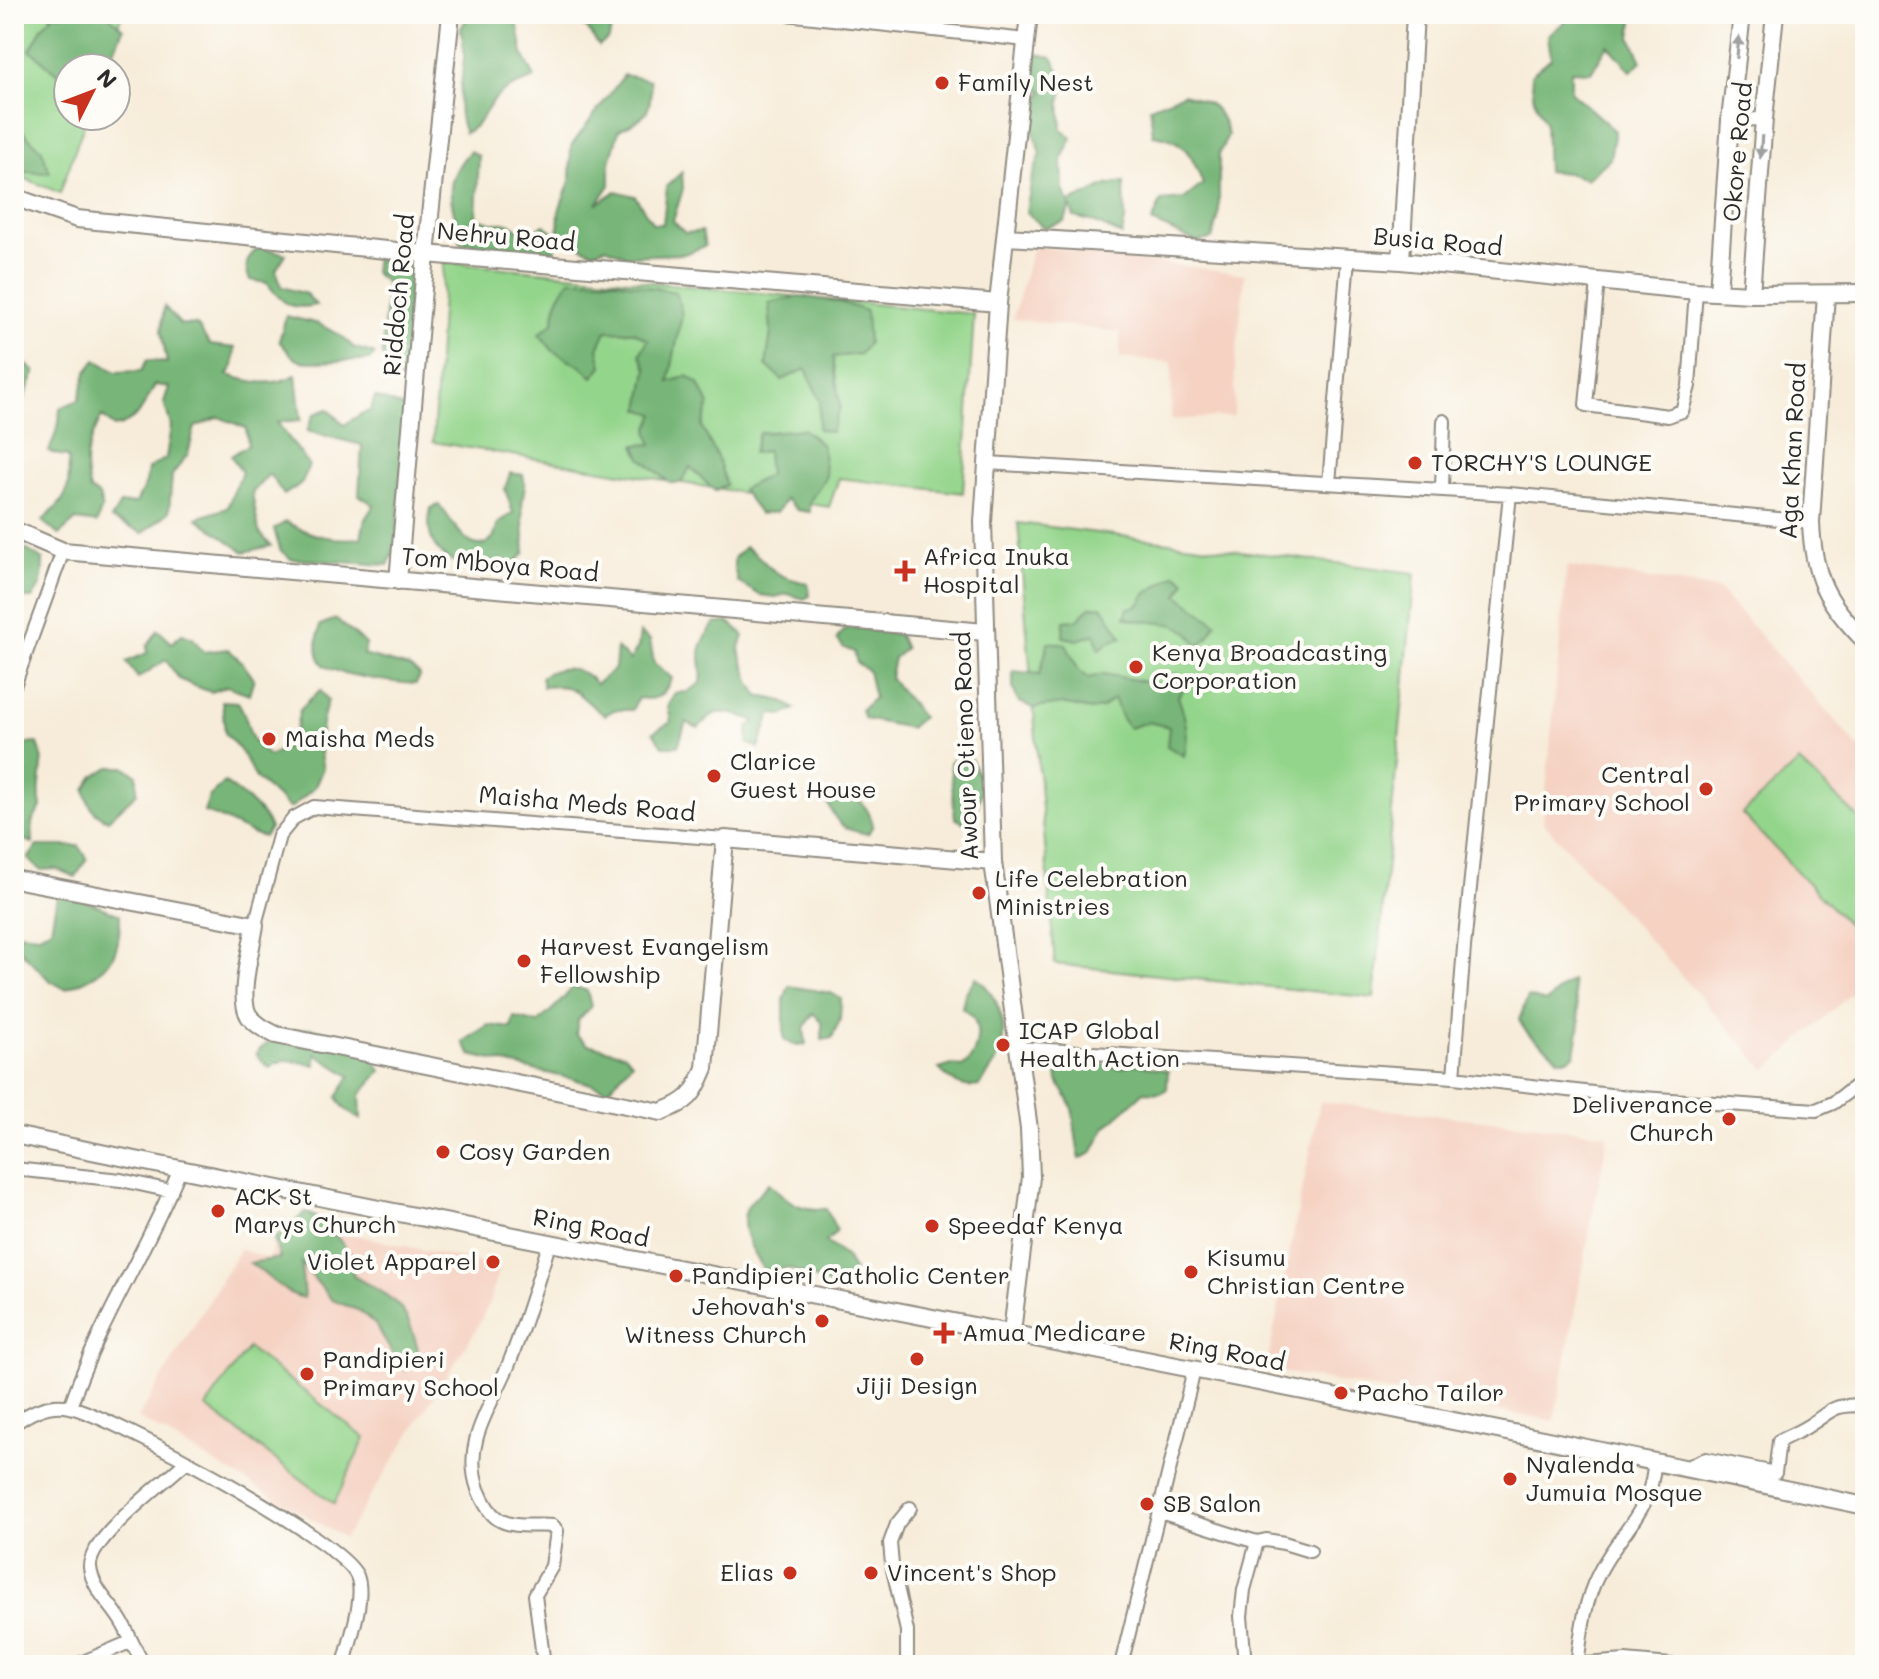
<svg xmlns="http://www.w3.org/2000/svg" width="1879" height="1679" font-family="Mali,sans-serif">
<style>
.built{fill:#f5d2c2}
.green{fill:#94d58c;stroke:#60805c;stroke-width:2}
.forest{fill:#77b678;stroke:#517052;stroke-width:2}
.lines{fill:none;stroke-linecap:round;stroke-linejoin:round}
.street-casing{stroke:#918c82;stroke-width:16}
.secondary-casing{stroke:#918c82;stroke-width:20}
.street{stroke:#fff;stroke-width:12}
.secondary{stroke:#fff;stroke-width:16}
.oneway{fill:#a0a0a0}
.poi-dot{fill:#c8321e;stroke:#fdfcf7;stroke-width:3}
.labels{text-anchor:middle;stroke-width:8;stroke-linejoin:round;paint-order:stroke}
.poi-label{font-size:24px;fill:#2b2b2b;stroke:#fdfcf7;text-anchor:start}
.street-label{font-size:24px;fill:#2b2b2b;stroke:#fdfcf7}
</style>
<rect width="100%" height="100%" fill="#fdfcf7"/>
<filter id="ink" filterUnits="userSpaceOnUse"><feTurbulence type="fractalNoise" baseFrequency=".0125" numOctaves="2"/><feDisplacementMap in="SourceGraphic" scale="16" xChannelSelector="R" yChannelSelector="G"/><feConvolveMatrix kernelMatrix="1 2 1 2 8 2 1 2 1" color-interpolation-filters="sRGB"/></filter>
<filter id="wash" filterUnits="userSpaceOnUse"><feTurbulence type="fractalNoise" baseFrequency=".006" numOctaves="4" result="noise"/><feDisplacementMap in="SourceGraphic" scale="32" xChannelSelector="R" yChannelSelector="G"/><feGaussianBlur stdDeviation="1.8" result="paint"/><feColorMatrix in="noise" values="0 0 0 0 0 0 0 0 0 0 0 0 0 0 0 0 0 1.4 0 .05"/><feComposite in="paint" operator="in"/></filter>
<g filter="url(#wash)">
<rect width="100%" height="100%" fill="#f7ecd9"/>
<path class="built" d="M1033,246L1245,274L1235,367L1234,416L1171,420L1172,362L1120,358V332L1013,319Z
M1567,566L1719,589L1865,755V981L1766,1070L1543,822Z
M1320,1102L1608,1134L1554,1421L1266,1369Z
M280,1218L499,1267L489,1304L474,1333L344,1538L138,1418L240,1249L269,1259Z"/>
<path class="green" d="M14,14H122L103,68H68V116H87L60,193L14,174Z
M444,262L974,314L963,493L839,478L829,507L433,442Z
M1018,523L1415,573L1374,998L1055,964Z
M1799,762L1865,824V927L1858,935L1742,814Z
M248,1348L365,1438L334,1504L206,1407Z"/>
<path class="forest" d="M49,14H107L123,29L107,68H82L87,58L79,51L59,75L30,50L43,26L52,17Z
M469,14H505L518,26L523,54L535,78C522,83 505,88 495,99C481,115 485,121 465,133C449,101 473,63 460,30Z
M557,14H610L613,17L609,39L599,46L587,28Z
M1575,14H1634L1631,37L1642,61L1631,71L1608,45L1591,72L1571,71V92L1615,131L1610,159L1587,179L1567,173L1547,171L1545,122L1534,99L1531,75L1551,58L1548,35Z
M1036,54L1052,57L1065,82L1060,102L1062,129L1072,138L1062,158L1063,190L1069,203L1107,185L1124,182L1125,220L1122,235L1091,221L1074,217L1070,206L1065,221L1044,228L1026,212L1032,178L1041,153L1034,134L1029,113L1043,92L1029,77Z
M624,75L650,80C653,112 647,117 619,130L610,162V185L597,204L616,191L635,196L653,224H663L667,186L682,172L683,189L673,221L685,233L702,231L705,246L684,254L626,256L606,247L594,252L558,237L555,251H531L461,243C454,202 438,187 470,151L479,156L476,217L493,223H509L526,234L545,225L558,236L559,211L570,181L571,146Z
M1183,94C1211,102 1220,106 1228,135L1219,153V215L1212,239L1196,242L1152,222L1161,201L1184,199L1203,184C1192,156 1186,139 1153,135L1150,107Z
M14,123L42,150L50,173L24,172L14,168Z
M259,247L286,254L276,270L282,287L306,294L316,305C290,311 282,303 267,283L250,280C243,265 247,258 259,247Z
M376,257L407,260L419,267L411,378L400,380L386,378L389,367L382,355L387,284L374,272Z
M570,280H611L676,292L682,314L669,382L688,376L699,384L709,405L702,427L719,461L726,485L715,491L690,467L681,483H670L641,458L635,445L652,444L648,430L655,414L640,409L647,369L640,354L648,340L634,332L606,331L598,348L602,366L593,377L581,366L553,351L539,334L554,322C554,306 560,292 570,280Z
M800,296L843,303L866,311L868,343L860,354L833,357L840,407L831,432L818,429L820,401L806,369L782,380L766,365L771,332L769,303Z
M164,306L180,324L197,325L210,345L235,348L233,367L228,375C252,383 273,387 296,375L301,420L277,422L309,465L302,483L284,495L269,474L252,493L259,532L271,546L244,552L197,518L227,508L242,472L231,456L248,445L246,428L219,417L195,427L188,454L172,475L169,512L143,533L111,519L120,504L136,503L146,483L148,469L166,458L171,426L164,402L169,387L155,385C144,405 139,422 114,427L102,416C88,445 81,458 90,490L99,496L102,506L97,523L76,520L59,535L42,521C68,498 71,492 68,457L49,452L59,423L60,408L79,400L86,373L96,360L116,372L141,371L147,360L167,363L161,331Z
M286,316L319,324L344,338L353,347L375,354L369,360C353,359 310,365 298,360C291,357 284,346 279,341Z
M14,361H23L35,372L14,422Z
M375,397L406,408L396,545L388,565L291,559L280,550L274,529L286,522C312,536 333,541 361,538L365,519L374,505L359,495L362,445L307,431L314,414L328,409L344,425L361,414L370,411Z
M803,429L822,445L826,476L810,501V512L797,510L786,499L777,512L759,514L742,489L769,475L767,451L753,453L759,433Z
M510,473L523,475L525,486L522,504L525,552L508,572C466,570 419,561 431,508L439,505C451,517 472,565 494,536C496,533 496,528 498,524C501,520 509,516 513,513L505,489Z
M745,547C762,556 763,564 776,572C785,579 798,580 808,584L810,596L804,599L788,594L775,597L760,595L738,582L734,568V558Z
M26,549L43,560C43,575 43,586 32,598H24L18,588L19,577L14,575V553Z
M1176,574L1186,581L1178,595L1216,623L1208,637L1199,646C1195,641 1190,634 1185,630C1168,619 1144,625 1125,617L1128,608L1138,606L1146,594Z
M1102,606L1122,637L1109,642L1099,650L1095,634L1078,640L1063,637L1064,621L1077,620L1090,607Z
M336,619L366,644L363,655L409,667L420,675L416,684C398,683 330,675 322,663C314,651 318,638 320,625Z
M729,622L744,636L739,650L751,684L759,696L783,701L795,709L784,715L771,714L759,748L748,743V728L755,721C747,717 722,710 714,714C708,717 703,724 698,728L686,722L678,746H663L653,732L671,722L668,706L675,693L687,692L701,683C703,672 700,666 700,655C700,644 708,633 714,624Z
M859,628L899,635L905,649L894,658L890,678L922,717L910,728L865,719L861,710L874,698L868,671L857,663L854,652L844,648L837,639L844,629Z
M158,630L172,643L182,634L193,638L203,652L228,649L241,661L254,679L249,694L227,686L211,692L192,685L179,679L166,660L138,678L126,662L147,653V646Z
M640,633L650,640L654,663L672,678C664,696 658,701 638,698L632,710H614L605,715C591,708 578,689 565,687C558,685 549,687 543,687L541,677C560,664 582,666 596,684L615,668L617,648L630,660L638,647Z
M1048,642L1066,644L1079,671L1089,678L1104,674L1162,685L1176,674L1191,680L1178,696C1185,716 1190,735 1184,756L1167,746L1169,727L1148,722L1129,728L1121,717L1114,698L1102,708L1091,710L1062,704L1034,708L1019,702L1013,689V671L1040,674Z
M320,690L328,700C321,722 316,746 323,768L315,787L290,809L256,778L240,750L225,733L222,701L238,702C254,727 242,736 269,756L287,747L294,737L300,709Z
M38,743C48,771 35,781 41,807L32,822L33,843L21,839L14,827L19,806L21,759L16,745Z
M966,751C984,781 987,794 968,825L955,818L950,762Z
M110,767H124L137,775V793L108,820C92,813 88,805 85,789L94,776Z
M224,782C242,796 260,806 270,828L264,837C241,832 226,818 204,812L209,797Z
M837,790C858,797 868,804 873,825L868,834C844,830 838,826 828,804Z
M37,846H79L87,858L76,877L56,869L40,870L28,859Z
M74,889L86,901L120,915C120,962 107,972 65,989L49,980L14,944L20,933L39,935L51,929L57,896Z
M976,977C998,994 1009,1025 1000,1053C996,1065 986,1076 979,1086C961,1089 951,1081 939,1069L952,1065L962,1067C976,1058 982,1033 973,1017C970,1013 966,1011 962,1008L965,994Z
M1572,981L1580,1023L1575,1054L1568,1059H1558C1545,1042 1529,1041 1519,1020L1528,997L1546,1002C1558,994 1557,988 1572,981Z
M789,986L831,993L841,999L840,1020L832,1038L822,1040V1022L813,1013L804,1028L806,1044L795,1045L784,1040V999Z
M572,987L587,990L591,1007L578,1020L576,1034L587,1044L625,1054L632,1062L608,1090L585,1082L471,1055L463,1042L488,1025L511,1028L514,1017L538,1023C550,1010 564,1002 572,987Z
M311,1028L362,1041L381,1071L360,1095L361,1120L344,1108L337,1097L350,1076L315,1054L316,1065L285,1060L268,1067L256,1054C270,1037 289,1030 311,1028Z
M1061,1062L1083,1065L1100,1063L1119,1068L1136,1064L1168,1071L1167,1089L1161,1093L1144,1092L1105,1128L1092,1153L1080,1159C1076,1142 1075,1125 1072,1108C1068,1090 1050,1086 1061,1062Z
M769,1183C790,1202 796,1210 826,1209L837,1231L826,1242L846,1257L854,1272L843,1290L788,1268L765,1272C754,1252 736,1229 748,1206C752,1199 763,1190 769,1183Z
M306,1212L325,1222L352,1256L353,1276C393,1298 407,1303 418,1350L406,1371L393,1355L377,1326L360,1311L332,1300L301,1263L304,1298C283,1294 268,1275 250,1263L280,1258L274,1239Z"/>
</g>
<g filter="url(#ink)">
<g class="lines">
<g class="street-casing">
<path id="street" d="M786,14L1026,40
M1211,14L1229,16
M1730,120L1764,119
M1598,281L1586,405L1668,416L1682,411L1689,386L1696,291
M987,463L1510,494L1811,522
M1329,483L1348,259
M1442,489L1444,421
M14,686L63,551
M255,925L279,836L294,818L314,807L725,839
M1019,1048L1454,1077L1628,1097L1816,1110L1833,1103L1865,1079
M1454,1077L1464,947L1510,494
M14,1169L121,1180L171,1191
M70,1407C98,1324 147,1250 180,1169
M14,1424C30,1412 49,1402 70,1407C115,1418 341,1539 357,1576C366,1598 349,1641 344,1665
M1685,1468L1706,1459L1775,1473L1779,1441C1788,1436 1799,1432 1808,1426C1835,1409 1830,1405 1865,1405
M1160,1512L1240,1537L1257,1542L1266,1540L1284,1543L1310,1551
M76,1665L130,1642
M144,1665C136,1652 131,1639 124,1626C114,1606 92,1590 90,1567C88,1539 165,1482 186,1462
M544,1665L535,1595L552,1566L557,1531L553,1526C537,1524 513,1529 498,1519C489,1513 482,1499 478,1489C461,1441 494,1403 510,1361C525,1323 537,1284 549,1244
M907,1665V1631L892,1565L890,1543L897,1524L910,1508
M1121,1665L1194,1370
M1245,1665L1241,1616L1244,1590L1257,1542
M1573,1665L1625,1661L1671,1665
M1577,1665C1581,1635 1584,1602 1598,1575C1617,1534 1654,1511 1654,1461"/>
</g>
<g class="secondary-casing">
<path id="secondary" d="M14,197L77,219L426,254L998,303
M1006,237L1401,261L1696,291L1751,294L1865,293
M1401,261L1415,14
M1718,292L1730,120L1742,14
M1751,294L1764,119L1775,14
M1826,294L1811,522C1813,577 1826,602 1865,641
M14,530L63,551L985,632
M398,581L426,254L451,14
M14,879L255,925C252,947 237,997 249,1016C256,1025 266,1030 276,1035L661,1112C689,1102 694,1095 705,1068L725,839L993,862
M14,1135C630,1263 1249,1375 1865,1506
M1012,1332L1031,1177L1029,1129L993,862L983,522L998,303L1029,14"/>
</g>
<use href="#street" class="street"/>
<use href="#secondary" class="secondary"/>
</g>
<defs><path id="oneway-solid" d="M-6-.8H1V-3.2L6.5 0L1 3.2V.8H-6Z" transform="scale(2)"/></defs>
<g class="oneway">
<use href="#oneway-solid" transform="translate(1738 47) rotate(-84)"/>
<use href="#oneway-solid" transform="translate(1761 147) rotate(94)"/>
</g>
</g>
<g class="poi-dot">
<circle cx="942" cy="83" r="8"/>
<circle cx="1415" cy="463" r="8"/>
<path d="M901 559h8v8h8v8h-8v8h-8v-8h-8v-8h8z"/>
<circle cx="1136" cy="667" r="8"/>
<circle cx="269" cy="739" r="8"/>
<circle cx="714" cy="776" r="8"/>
<circle cx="1706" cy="789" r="8"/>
<circle cx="979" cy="893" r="8"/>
<circle cx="524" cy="961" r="8"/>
<circle cx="1003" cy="1045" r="8"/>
<circle cx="1729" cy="1119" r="8"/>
<circle cx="443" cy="1152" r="8"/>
<circle cx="218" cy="1211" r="8"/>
<circle cx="932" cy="1226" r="8"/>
<circle cx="493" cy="1262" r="8"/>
<circle cx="1191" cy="1272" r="8"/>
<circle cx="676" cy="1276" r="8"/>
<circle cx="822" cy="1321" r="8"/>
<path d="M940 1321h8v8h8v8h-8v8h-8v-8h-8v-8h8z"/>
<circle cx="917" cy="1359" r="8"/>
<circle cx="307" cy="1374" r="8"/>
<circle cx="1341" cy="1393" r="8"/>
<circle cx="1510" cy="1479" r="8"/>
<circle cx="1147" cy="1504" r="8"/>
<circle cx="790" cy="1573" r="8"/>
<circle cx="871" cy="1573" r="8"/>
</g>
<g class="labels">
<g class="poi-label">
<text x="958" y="91">Family Nest</text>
<text x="1431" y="471">TORCHY'S LOUNGE</text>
<text x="923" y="565">Africa Inuka<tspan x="923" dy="28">Hospital</tspan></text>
<text x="1152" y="661">Kenya Broadcasting<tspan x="1152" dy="28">Corporation</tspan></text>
<text x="285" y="747">Maisha Meds</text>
<text x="730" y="770">Clarice<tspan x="730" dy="28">Guest House</tspan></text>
<text x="1690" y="783" text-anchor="end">Central<tspan x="1690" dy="28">Primary School</tspan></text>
<text x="995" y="887">Life Celebration<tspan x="995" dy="28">Ministries</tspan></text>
<text x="540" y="955">Harvest Evangelism<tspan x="540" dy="28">Fellowship</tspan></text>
<text x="1019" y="1039">ICAP Global<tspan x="1019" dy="28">Health Action</tspan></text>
<text x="1713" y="1113" text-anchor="end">Deliverance<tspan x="1713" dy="28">Church</tspan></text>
<text x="459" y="1160">Cosy Garden</text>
<text x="234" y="1205">ACK St<tspan x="234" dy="28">Marys Church</tspan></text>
<text x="948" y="1234">Speedaf Kenya</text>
<text x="1207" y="1266">Kisumu<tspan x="1207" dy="28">Christian Centre</tspan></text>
<text x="477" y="1270" text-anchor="end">Violet Apparel</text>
<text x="692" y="1284">Pandipieri Catholic Center</text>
<text x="806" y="1315" text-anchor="end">Jehovah's<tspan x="806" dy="28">Witness Church</tspan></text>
<text x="962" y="1341">Amua Medicare</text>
<text x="323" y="1368">Pandipieri<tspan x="323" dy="28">Primary School</tspan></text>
<text x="917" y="1394" text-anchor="middle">Jiji Design</text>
<text x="1357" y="1401">Pacho Tailor</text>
<text x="1526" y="1473">Nyalenda<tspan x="1526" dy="28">Jumuia Mosque</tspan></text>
<text x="1163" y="1512">SB Salon</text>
<text x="774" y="1581" text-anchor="end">Elias</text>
<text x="887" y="1581">Vincent's Shop</text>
</g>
<g class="street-label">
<text transform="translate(1738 152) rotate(-85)" y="8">Okore Road</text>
<text transform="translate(506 237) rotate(5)" y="8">Nehru Road</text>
<text transform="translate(1438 242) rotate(5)" y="8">Busia Road</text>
<text transform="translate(399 295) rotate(-85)" y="8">Riddoch Road</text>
<text transform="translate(1793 451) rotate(-87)" y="8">Aga Khan Road</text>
<text transform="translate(500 565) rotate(5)" y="8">Tom Mboya Road</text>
<text transform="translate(966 746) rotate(-92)" y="8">Awour Otieno Road</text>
<text transform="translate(587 804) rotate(5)" y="8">Maisha Meds Road</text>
<text transform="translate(591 1228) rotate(11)" y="8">Ring Road</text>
<text transform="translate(1227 1352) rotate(11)" y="8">Ring Road</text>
</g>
</g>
<rect width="1879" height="1679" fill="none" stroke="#fdfcf7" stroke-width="48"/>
<g transform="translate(92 92) rotate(48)"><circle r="38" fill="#fdfcf7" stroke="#a9a8a5" stroke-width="2"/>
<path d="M0-6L14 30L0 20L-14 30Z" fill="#c8321e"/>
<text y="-12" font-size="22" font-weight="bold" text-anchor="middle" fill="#2b2b2b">N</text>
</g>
</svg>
